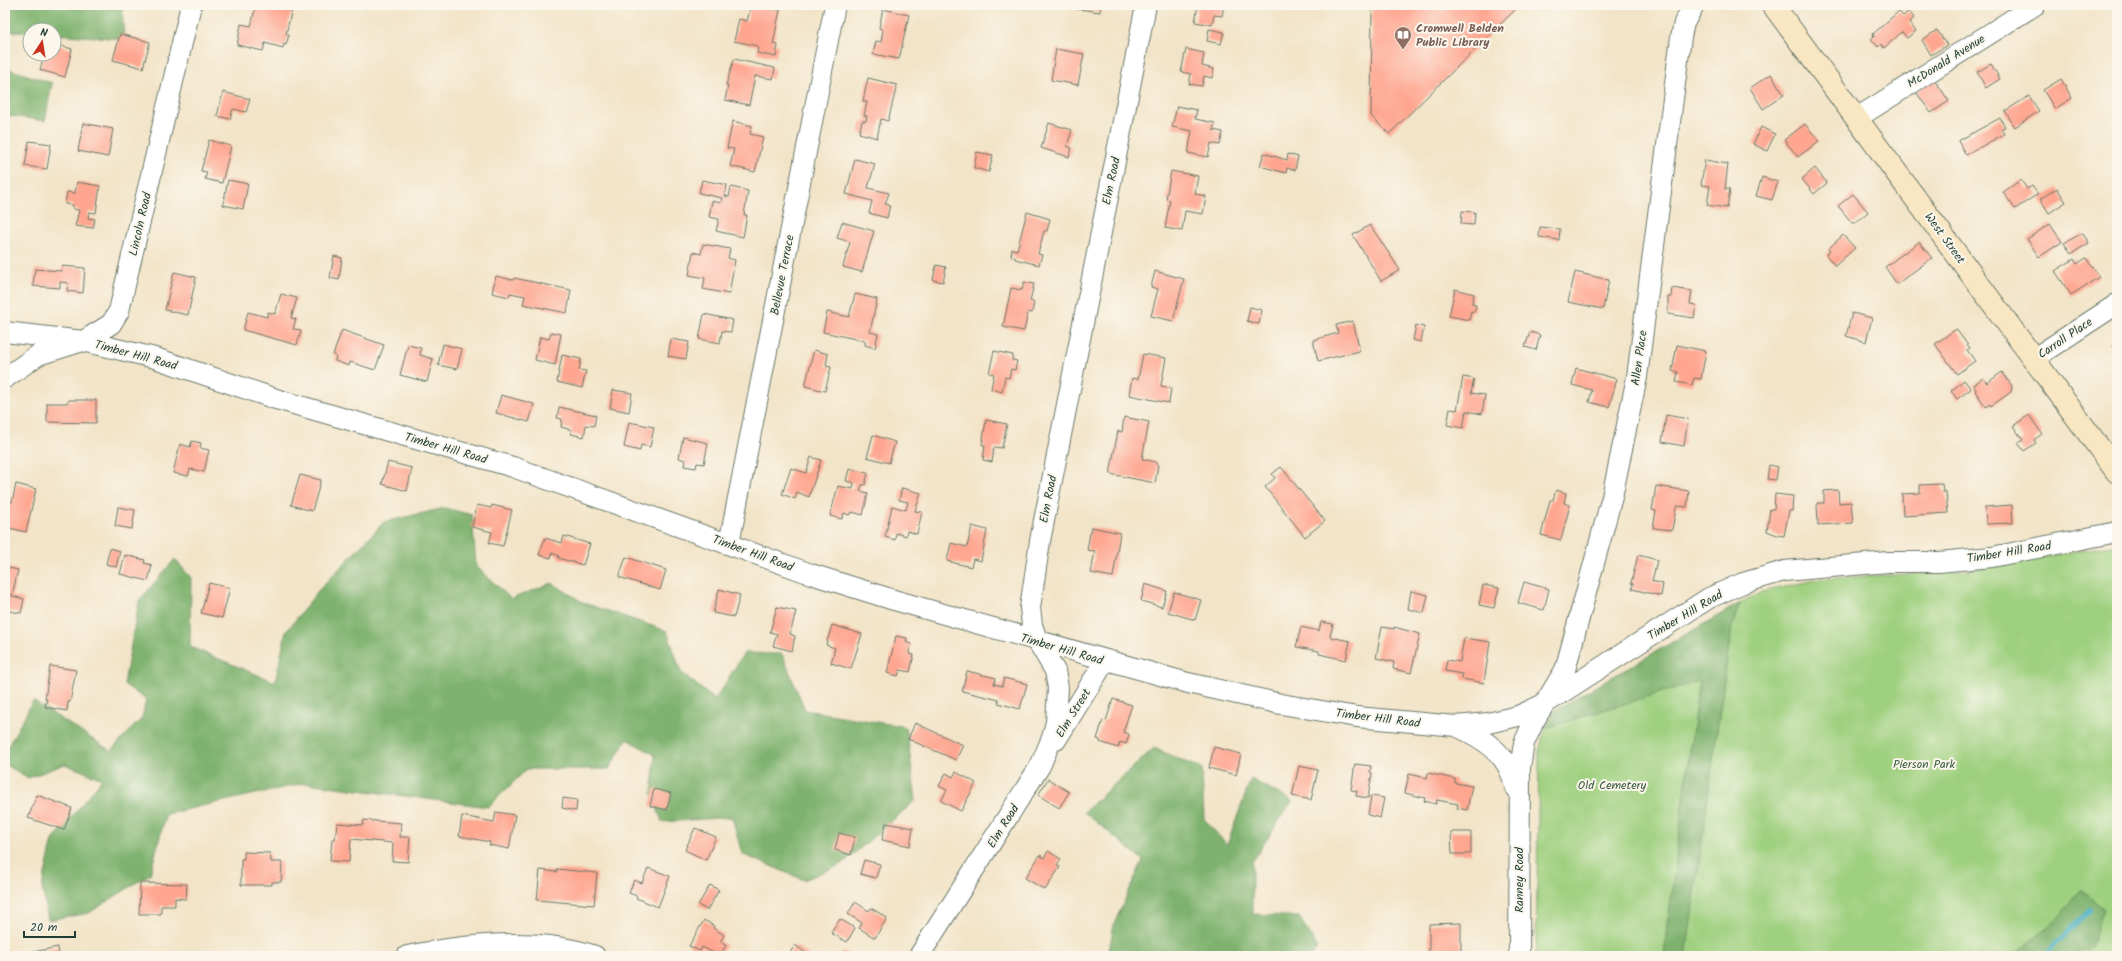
<svg xmlns="http://www.w3.org/2000/svg" width="2122" height="961" font-family="Kalam,sans-serif">
<style>
.green{fill:#9fd07f;stroke:#5f865a}
.forest{fill:#7fb26e;stroke:#4f7851}
.lines{fill:none;stroke-linecap:round;stroke-linejoin:round}
.stream{stroke:#41aebf;stroke-width:5}
.building{fill:#fea690}
.minor-casing{stroke:#697768;stroke-width:22}
.secondary-casing{stroke:#697768;stroke-width:24}
.minor{stroke:#fff;stroke-width:20}
.secondary{stroke:#f9e7c3;stroke-width:22}
.labels{text-anchor:middle;stroke-width:4;stroke-linejoin:round;paint-order:stroke}
.education-label{font-size:12px;font-weight:bold;fill:#785e54;stroke:#fbf7ec;text-anchor:start}
.street-label{font-size:12px;fill:#1f3d34;stroke:#fbf7ec}
.park-label{font-size:12px;fill:#395a43;stroke:#fbf7ec}
</style>
<rect width="100%" height="100%" fill="#fbf7ec"/>
<filter id="ink" filterUnits="userSpaceOnUse"><feTurbulence type="fractalNoise" baseFrequency=".025" numOctaves="2"/><feDisplacementMap in="SourceGraphic" scale="8" xChannelSelector="R" yChannelSelector="G"/><feConvolveMatrix kernelMatrix="1 2 1 2 8 2 1 2 1" color-interpolation-filters="sRGB"/></filter>
<filter id="wash" filterUnits="userSpaceOnUse"><feTurbulence type="fractalNoise" baseFrequency=".012" numOctaves="4" result="noise"/><feDisplacementMap in="SourceGraphic" scale="16" xChannelSelector="R" yChannelSelector="G"/><feGaussianBlur stdDeviation="0.9" result="paint"/><feColorMatrix in="noise" values="0 0 0 0 0 0 0 0 0 0 0 0 0 0 0 0 0 1.4 0 .05"/><feComposite in="paint" operator="in"/></filter>
<g filter="url(#wash)">
<rect width="100%" height="100%" fill="#f2e4c8"/>
<path class="green" d="M2117,544V956H2070L2091,948L2081,889L2058,917L2013,956H1686L1727,658L1732,626L1740,603L1762,592L1820,579L1963,571Z
M1699,680L1664,956H1536L1539,751L1545,728Z"/>
<path class="forest" d="M5,5H122L124,39L54,34V30H30V33L5,31Z
M5,68L52,83L45,121L5,115Z
M445,508L472,515L476,566L511,599L552,583L584,603L667,631L681,672L715,700L744,653L782,654L805,710L906,727L916,800L842,864L804,880L742,854L732,817L662,822L652,794L655,755L627,739L609,769H527L488,807L305,783L166,814L150,874L89,913L48,920L42,887L53,840L102,779L65,764L28,778L5,764V752L33,701L111,751L142,718L146,700L124,684L139,601L175,559L191,578L190,647L275,682L286,632L318,591L384,522Z
M1740,603L1732,626L1727,658L1686,956H1664L1699,681L1545,728L1555,710Z
M1154,748L1202,769L1204,819L1227,845L1251,779L1292,801L1252,862V914L1299,917L1317,947L1312,956H1108L1114,924L1143,860L1084,812Z
M2081,889L2104,908L2091,948L2070,956H2013L2058,917Z"/>
<g class="lines">
<path class="stream" d="M2045,956L2090,910"/>
</g>
<g id="blocks">
<path class="building" d="M256,5L273,8V5H293L286,34L289,35L286,45L284,44L283,48L265,43L263,51L237,45L241,24L251,26Z
M751,5L780,10L773,44L778,45L776,57L757,53L758,46L734,41L739,19L747,21Z
M949,5H967L966,10L949,7Z
M1064,5H1101L1100,12L1064,7Z
M1198,5H1224L1222,16L1214,15L1212,25L1195,22Z
M1372,5H1520L1389,134L1371,116Z
M883,9L909,15L899,59L873,54L876,41L881,42L883,30L879,28Z
M1899,11L1903,16L1909,11L1914,18L1909,23L1916,31L1907,38L1902,32L1884,48L1881,44L1878,47L1871,39L1874,36L1873,34Z
M1209,29L1224,32L1221,44L1207,41Z
M1937,30L1947,45L1931,55L1922,40Z
M120,34L150,42L143,68L113,60Z
M54,44L72,49L65,77L40,70L44,54H54Z
M1056,49L1084,54L1078,85L1051,80Z
M1186,49L1204,53L1202,66L1214,69L1212,78L1204,76L1202,86L1189,84L1191,74L1181,72Z
M734,59L775,68L773,79L755,76L749,105L725,100L728,85H726Z
M1991,64L2000,79L1986,88L1977,72Z
M1771,74L1784,95L1763,109L1750,88Z
M868,78L897,85L888,121L881,119L877,138L859,133L862,121H866L867,116H864L867,102L863,101Z
M1934,79L1949,101L1931,113L1916,92Z
M2061,79L2072,98L2055,109L2043,90Z
M223,92L250,99L246,112L233,109L230,119L217,116Z
M2029,96L2039,111L2015,127L2005,111Z
M1177,106L1197,110L1195,119L1215,123L1213,130L1223,132L1220,145L1211,143L1208,157L1188,153L1192,131L1172,127Z
M2000,118L2005,127L2001,129L2004,134L1966,155L1958,141Z
M733,121L752,126L750,134L763,137L755,172L730,166L734,149L727,148Z
M83,123L113,129L108,157L78,151Z
M1049,123L1072,130L1067,146L1072,148L1069,157L1041,148Z
M1805,124L1819,141L1798,157L1784,140Z
M1761,127L1775,134L1767,151L1753,144Z
M209,140L231,146L222,183L205,179L207,172L201,171Z
M29,141L51,144L47,169L25,166Z
M977,152L993,155L989,172L974,168Z
M1264,153L1287,160L1288,154L1298,157L1295,170L1287,168L1286,173L1260,166Z
M855,159L875,164L868,188L889,193L885,204L890,205L887,218L869,213L872,201L846,194Z
M1705,160L1728,164L1725,189H1730L1727,208L1707,205L1710,186L1701,185Z
M1815,168L1827,183L1814,194L1802,179Z
M1171,171L1198,176L1195,194L1206,196L1203,214L1185,211L1182,231L1165,228L1170,200L1166,199Z
M1762,177L1778,182L1772,200L1756,196Z
M228,180L248,184L243,209L223,205Z
M702,180L727,185L725,196L729,197L731,187L748,191L744,215H747L743,237L716,231L719,219L709,217L712,201L721,203L722,198L699,193Z
M2021,180L2027,189L2032,186L2038,194L2015,209L2003,192Z
M77,182L100,186L96,213L89,212L88,218L95,219L93,228L75,226L79,210L73,209V205L65,204L67,192L75,193Z
M2057,188L2066,202L2049,213L2040,199Z
M1853,194L1868,212L1855,223H1852L1838,206Z
M1462,211L1475,212L1474,225L1461,224Z
M1027,212L1050,219L1047,231H1044L1038,254L1042,255L1039,265L1015,259V257L1011,256L1012,249L1017,250Z
M842,222L874,231L862,272L843,267L850,242L837,238Z
M2050,224L2062,242L2039,257L2027,239Z
M1370,225L1400,270L1381,281L1353,235Z
M1540,227L1560,229L1559,240L1539,237Z
M2083,233L2089,243L2071,254L2064,243Z
M1843,235L1855,248L1835,266L1826,255L1830,251L1828,249Z
M1919,242L1932,258L1897,284L1885,267Z
M703,244L730,249L728,258L735,260L729,294L703,289L705,278L689,275L693,252L701,254Z
M334,256L342,258L339,280L330,278Z
M2086,258L2099,277L2071,295L2055,271L2074,259L2077,264Z
M936,265L946,267L943,282L933,280Z
M62,266L85,268L83,293L67,291L68,283L60,282V288L33,286L35,269L61,271Z
M1155,271L1184,279L1173,321L1151,316L1158,289L1151,287Z
M174,272L196,277L188,315L165,310Z
M1575,272L1609,280L1603,309L1568,302Z
M496,276L513,280L514,278L571,290L567,313L523,304L525,296L510,293L509,297L492,293Z
M1024,282L1034,284L1030,301L1034,302L1032,313L1028,312L1024,331L1003,327L1011,288L1022,290Z
M1672,288L1692,291L1690,304L1696,305L1694,318L1668,314V297H1671Z
M1455,289L1474,294L1472,304L1476,305L1474,312L1471,311L1469,320L1449,316Z
M281,294L297,298L291,318L296,319L293,329L301,330L297,345L243,330L248,312L267,317L268,312L275,314Z
M855,294L877,299L870,332L878,334L875,348L865,345V341L823,332L827,312L849,317Z
M1250,307L1262,310L1259,324L1247,321Z
M1852,313L1872,318L1866,342L1846,336Z
M704,314L733,320L731,332L722,331L720,343L699,339Z
M1353,321L1360,351L1318,361L1313,340L1338,333L1336,325Z
M1416,325L1424,327L1421,342L1413,340Z
M1956,329L1970,348L1967,350L1975,361L1957,374L1935,344Z
M342,330L384,345L375,370L350,362L349,366L335,361L336,356L333,355Z
M551,332L561,334L555,365L535,360L540,337L549,339Z
M1530,332L1540,335L1536,350L1525,347Z
M671,339L689,342L686,359L668,356Z
M2117,343V354L2112,346Z
M443,344L462,349L457,369L438,365Z
M408,345L421,348L420,355L433,359L427,382L400,375Z
M1677,345L1706,351L1701,379L1694,378L1692,385L1676,382L1678,372L1672,371Z
M814,350L828,354L826,366L831,367L825,391L805,386Z
M994,351L1013,355L1012,360L1017,361L1015,370L1011,369L1009,378L1005,377L1002,392L991,389L994,374L989,373Z
M1143,354L1166,358L1161,386L1171,388L1169,403L1129,395L1132,378L1138,379Z
M562,355L581,359L579,370L586,371L582,388L557,382Z
M1576,368L1617,379L1609,407L1589,402L1592,390L1572,385Z
M2002,372L2012,386L2011,392L1991,406L1990,404L1986,407L1975,391L1976,390L1973,385L1983,378L1987,383Z
M1463,377L1474,379L1471,393L1485,395L1482,414L1466,411L1463,428L1447,425L1450,409L1457,410Z
M1964,380L1971,389L1957,399L1951,391Z
M613,390L632,393L629,412L610,408Z
M501,395L534,404L529,422L496,413Z
M69,400H96V423L47,422V403H67Z
M559,407L596,415L594,426L586,425L584,437L571,434L572,430L561,427L562,419L557,418Z
M1666,415L1688,419L1684,446L1662,442Z
M2029,415L2042,434L2034,440L2036,443L2024,451L2018,443L2023,440L2013,426Z
M1124,417L1149,422L1142,459L1156,462V464L1158,465L1155,483L1110,474L1118,431L1122,432Z
M986,420L1007,424L1002,448L994,447L992,462L983,460L985,445H982Z
M629,422L654,427L650,447L641,445L640,451L624,447Z
M873,435L895,442L889,463L867,457Z
M683,437L708,443L704,464L697,463L696,468L684,466L685,460L679,458Z
M192,441L201,443L200,448L209,450L204,472L190,469L188,476L173,473L180,444L190,447Z
M811,457L821,460L809,497L797,492L795,499L782,494L791,468L806,473Z
M388,462L412,468L407,491L382,484Z
M1769,465L1778,467L1776,480L1767,479Z
M1281,467L1325,521L1305,537L1265,487L1275,478L1272,474Z
M849,469L868,473L865,485H862L860,491L868,493L863,515L852,512L849,515L844,513L842,519L830,516L838,486L853,489L854,483L846,481Z
M300,475L321,480L312,511L291,505Z
M16,484L36,489L26,532L5,527V514L8,501L12,502Z
M1942,484L1943,492H1946L1948,513L1903,516L1902,494L1920,493V485Z
M1656,486L1689,491L1687,507L1677,506L1676,508L1672,530L1653,528L1656,511L1652,510Z
M902,488L921,493L915,511L922,512L917,534L907,531L906,536L896,533L895,540L885,537L892,506L906,510L908,502L899,500Z
M1556,490L1566,493L1564,503L1570,505L1561,540L1541,535L1550,500H1553Z
M1838,490L1839,503L1851,502L1853,523L1818,525L1817,503H1824V491Z
M1775,494L1793,496L1792,511H1789L1784,536L1777,535L1767,531L1770,509H1774Z
M477,505L491,508L492,505L512,510L503,546L489,543L492,532L472,527Z
M2012,505L2013,523L1986,524L1985,507Z
M118,507L135,510L132,529L115,526Z
M972,526L987,530L981,561L973,559L971,567L947,561L951,543L967,547Z
M1091,527L1120,533L1113,577L1091,573L1095,551L1087,550Z
M564,536L590,544L583,565L558,558L559,556L552,553L551,558L539,555L545,538L562,543Z
M110,548L120,551L116,567L106,564Z
M125,555L145,560L144,563L152,565L148,581L120,574Z
M1638,555L1657,560L1652,581L1663,584L1661,596L1632,589L1633,584L1631,583Z
M626,557L666,570L660,590L619,577Z
M5,567L18,570L12,596L24,599L21,613L9,611L8,614L5,613Z
M1524,582L1549,589L1544,610L1518,603Z
M209,583L230,588L222,618L201,613Z
M1145,584L1167,591L1162,607L1141,601Z
M1483,585L1499,588L1494,608L1479,605Z
M719,589L740,595L734,617L713,613Z
M1411,591L1428,595L1424,613L1408,609Z
M1174,592L1201,600L1195,620L1168,612Z
M777,607L796,611L790,634L795,636L792,651L773,646L777,634L770,632Z
M1321,622L1333,624L1330,637L1350,641L1346,660L1319,654V651L1296,647L1301,627L1319,631Z
M832,625L862,634L851,669L831,663L835,648L826,645Z
M1382,627L1394,629V627L1420,634L1411,673L1393,669L1394,662L1376,658Z
M896,636L907,638L906,642L911,644L909,654L914,655L910,672L900,670L898,676L887,673Z
M1464,638L1490,642L1484,683L1462,679V674L1445,671L1447,660L1460,662Z
M50,666L76,670L70,702H68L67,711L45,707L47,699H45Z
M967,671L996,678L994,684L1002,686L1004,678L1027,684L1020,709L998,703L999,700L962,691Z
M1113,699L1132,705L1123,732L1129,734L1126,744L1120,742L1118,748L1100,742V740L1097,739L1103,720L1106,721Z
M915,723L963,745L956,760L908,739Z
M1214,747L1241,754L1236,775L1209,768Z
M1355,764L1371,766L1370,772L1372,773L1368,798L1356,796L1357,791L1351,790Z
M1299,766L1318,770L1311,800L1292,796Z
M956,772L976,783L961,811L941,801L947,790L939,786L946,773L953,777Z
M1428,773L1455,779V783L1472,786L1467,810L1457,808L1458,804L1437,800L1436,804L1424,801L1425,798L1405,793L1409,774L1427,778Z
M1048,779L1069,792L1059,808L1038,795Z
M654,789L671,793L667,810L650,806Z
M37,795L72,808L64,830L28,818Z
M1371,796L1384,798L1380,818L1368,815Z
M563,798L577,800L576,811L562,808Z
M496,812L515,815L509,849L489,845L490,842L459,836L462,816L494,822Z
M364,820L401,823L400,837H410L408,862L392,861L393,843L351,839L349,862L330,861L332,839H335L337,823L363,825Z
M886,823L913,828L910,846L882,840Z
M695,828L716,837L706,860L685,850Z
M1451,832H1471V854H1452Z
M839,833L855,837L851,855L835,850Z
M1048,851L1061,859L1057,865L1060,867L1045,890L1025,878L1040,855L1044,858Z
M244,852L270,853L271,862H282L281,882H272V885H241V859H244Z
M864,860L880,864L876,878L860,874Z
M648,868L670,876L658,907L636,898L637,896L629,893L634,880L642,883Z
M557,869L597,873L594,905L537,900L540,870L557,872Z
M140,883L187,884L186,899L175,898V906H161V914H139Z
M710,885L719,890L707,910L698,905Z
M855,902L869,911L871,908L887,918L875,938L859,928L862,923L848,914Z
M840,919L855,928L847,942L831,933Z
M704,920L714,926L713,928L724,935L720,942L726,945L720,956L702,947L700,951L689,946Z
M1461,923V956H1421L1429,955V924Z
M795,945L810,956H788Z
M58,947L59,956H18V955Z
M844,951L852,956H841Z"/>
</g>
</g>
<g filter="url(#ink)">
<use href="#blocks" fill-opacity="0" stroke="#697768" stroke-width="1"/>
<g class="lines">
<g class="minor-casing">
<path id="minor" d="M1857,118L2035,5
M5,332L83,341L155,358L276,399L513,467L811,574L894,600L1188,683L1281,704L1357,717L1456,726L1488,723L1518,716L1546,703L1709,598L1743,583L1784,571L1888,562H1939L1992,557L2117,532
M2033,359L2117,304
M5,378L38,355L83,341L111,324L119,311L191,5
M729,544L835,5
M1456,726C1485,739 1509,754 1515,787
M1056,740L1105,661
M407,956C466,944 538,936 595,956
M919,956L1040,766L1052,738L1056,722L1058,688L1055,671L1038,642L1032,625L1030,608L1040,541L1146,5
M1519,956L1520,768L1524,743L1534,721L1565,670L1612,497L1637,377L1681,37L1684,23L1694,5"/>
</g>
<g class="secondary-casing">
<path id="secondary" d="M1773,5L2117,472"/>
</g>
<use href="#minor" class="minor"/>
<use href="#secondary" class="secondary"/>
</g>
</g>
<defs>
<g id="library-pin" transform="scale(0.9)"><path d="M0 17L-7.5 6A9.5 9.5 0 1 1 7.5 6Z" fill="#8d6e63" stroke="#fbf7ec"/><path d="M-6-4Q-3-5.5-.7-3.5V5Q-3 3-6 4ZM6-4Q3-5.5 .7-3.5V5Q3 3 6 4Z" fill="#fff"/></g>
</defs>
<g fill-rule="evenodd">
<use href="#library-pin" x="1403" y="35"/>
</g>
<g class="labels">
<g class="education-label">
<text x="1416" y="32">Cromwell Belden<tspan x="1416" dy="14">Public Library</tspan></text>
</g>
<g class="street-label">
<text transform="translate(1946 61) rotate(-32)" y="4">McDonald Avenue</text>
<text transform="translate(1111 181) rotate(-78)" y="4">Elm Road</text>
<text transform="translate(140 224) rotate(-77)" y="4">Lincoln Road</text>
<text transform="translate(1945 238) rotate(54)" y="4">West Street</text>
<text transform="translate(782 275) rotate(-79)" y="4">Bellevue Terrace</text>
<text transform="translate(2065 338) rotate(-34)" y="4">Carroll Place</text>
<text transform="translate(136 355) rotate(15)" y="4">Timber Hill Road</text>
<text transform="translate(1639 358) rotate(-82)" y="4">Allen Place</text>
<text transform="translate(446 448) rotate(16)" y="4">Timber Hill Road</text>
<text transform="translate(1048 499) rotate(-79)" y="4">Elm Road</text>
<text transform="translate(2009 552) rotate(-9)" y="4">Timber Hill Road</text>
<text transform="translate(753 553) rotate(20)" y="4">Timber Hill Road</text>
<text transform="translate(1685 615) rotate(-31)" y="4">Timber Hill Road</text>
<text transform="translate(1062 649) rotate(16)" y="4">Timber Hill Road</text>
<text transform="translate(1073 713) rotate(-58)" y="4">Elm Street</text>
<text transform="translate(1378 718) rotate(7)" y="4">Timber Hill Road</text>
<text transform="translate(1003 826) rotate(-58)" y="4">Elm Road</text>
<text transform="translate(1519 880) rotate(-90)" y="4">Ranney Road</text>
</g>
<g class="park-label">
<text x="1924" y="768">Pierson Park</text>
<text x="1612" y="789">Old Cemetery</text>
</g>
</g>
<rect width="2122" height="961" fill="none" stroke="#fbf7ec" stroke-width="20"/>
<g transform="translate(42 42) rotate(12)"><circle r="19" fill="#fbf7ec" stroke="#a3ada2"/>
<path d="M0-3L7 15L0 10L-7 15Z" fill="#c8321e"/>
<text y="-6" font-size="11" font-weight="bold" text-anchor="middle" fill="#1f3d34">N</text>
</g>
<path d="M24 931v6h51v-6" fill="none" stroke="#1f3d34" stroke-width="2"/>
<text x="30" y="931" font-size="12" fill="#1f3d34" stroke="#fbf7ec" stroke-width="3" paint-order="stroke">20 m</text>
</svg>
